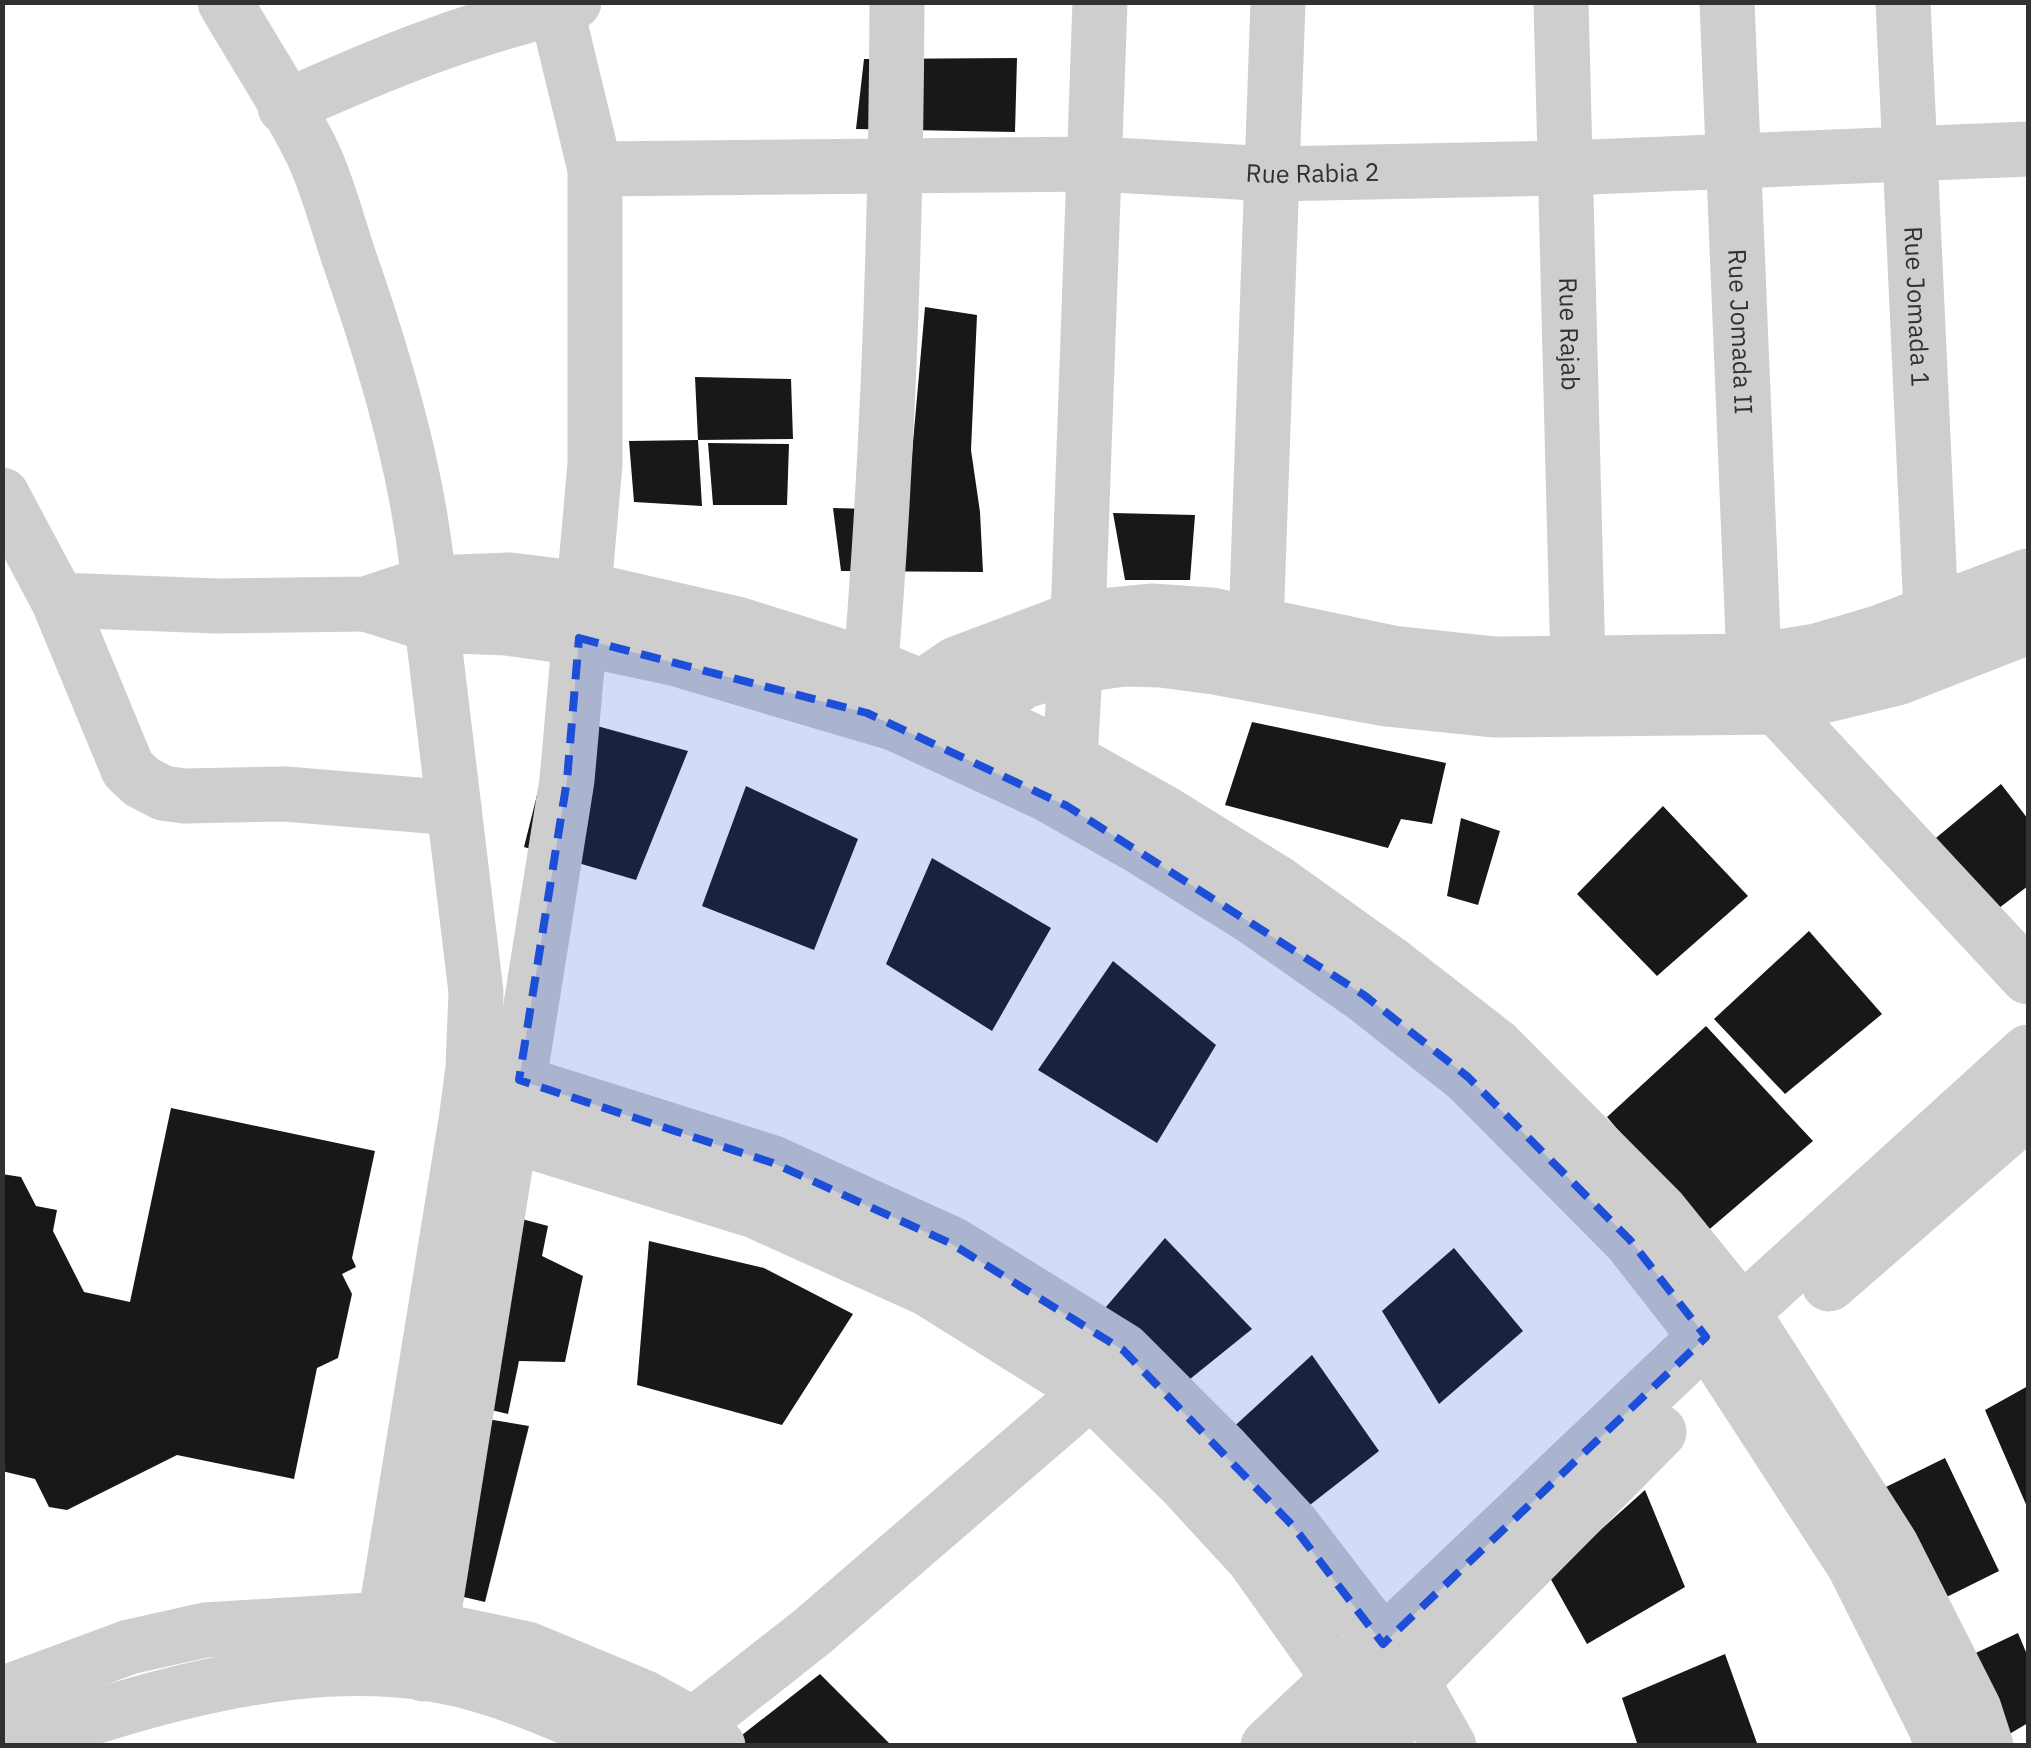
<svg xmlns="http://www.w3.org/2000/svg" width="2031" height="1748" font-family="'IBM Plex Sans',sans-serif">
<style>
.building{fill:#181818}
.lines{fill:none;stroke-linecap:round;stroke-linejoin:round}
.minor{stroke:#cecece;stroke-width:55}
.marked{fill:#1d4ed8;fill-opacity:0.2;stroke:#1d4ed8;stroke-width:8;stroke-dasharray:20 12;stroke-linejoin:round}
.labels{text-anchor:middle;stroke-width:10;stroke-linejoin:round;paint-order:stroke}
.street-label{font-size:25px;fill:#313131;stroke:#fff}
</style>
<rect width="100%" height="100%" fill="#fff"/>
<path class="building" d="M1017,58L1015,132L856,129L864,59Z
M925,307L977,315L971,450L980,512L983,572L841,571L833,508L907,510Z
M695,377L791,379L793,439L698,440Z
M698,440L702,506L634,502L629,441Z
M708,443L789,444L787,505H713Z
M1113,513L1195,515L1190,580H1125Z
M557,715L688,751L636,880L524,847Z
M1252,722L1446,763L1432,824L1401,819L1388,848L1225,805Z
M2001,784L2028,819V886L1970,930L1925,847Z
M746,786L858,839L814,950L702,906Z
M1663,806L1748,896L1657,976L1577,894Z
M1461,818L1500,831L1478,905L1447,896Z
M932,858L1051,928L992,1031L886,964Z
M1809,931L1882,1014L1785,1094L1714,1019Z
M1113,961L1216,1045L1157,1143L1038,1070Z
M1706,1026L1813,1141L1705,1233L1607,1117Z
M171,1108L375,1151L352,1258L356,1267L342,1274L352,1294L338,1358L317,1368L294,1479L177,1455L67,1510L49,1507L35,1479L2,1471V1174L21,1177L36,1206L57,1210L53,1231L84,1292L130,1302Z
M462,1203L548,1226L542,1256L583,1276L565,1362L519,1361L508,1414L429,1395Z
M1165,1238L1252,1329L1169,1396L1088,1328Z
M649,1241L764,1268L853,1314L782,1425L637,1385Z
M1454,1248L1523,1331L1439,1404L1382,1311Z
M1312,1355L1379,1451L1283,1526L1216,1443Z
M2028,1386V1509L1985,1410Z
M426,1409L529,1426L485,1602L391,1580Z
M1945,1458L1999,1571L1886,1627L1835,1512Z
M1645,1490L1685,1587L1587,1644L1549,1576Z
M2018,1633L2028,1657V1723L1989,1746L1906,1686Z
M1725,1654L1758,1746H1638L1622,1698Z
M820,1674L892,1746H728Z"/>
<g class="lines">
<g class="minor">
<path d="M225,2C254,53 288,102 313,154C328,186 337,222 348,255C390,375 426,498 432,625L476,992L473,1068L466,1121L377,1668"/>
<path id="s1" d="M1561,2L1578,664"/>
<path id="s2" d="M1727,2L1754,661L1777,707L2028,977"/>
<path id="s3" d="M1903,2L1931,611"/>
<path d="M285,107C377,66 458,32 556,8L554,2"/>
<path id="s4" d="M595,169L1096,164L1273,174L1566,168L2028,149"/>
<path d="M2,495L58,600L216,606L366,604L430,583L510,580L584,589L737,624L871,666L922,687L1070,760L1161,811L1279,884L1388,962L1496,1046L1661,1212L1742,1312L1891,1545L1974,1709L1986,1746"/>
<path d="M58,600L128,769L142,782L163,793L184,796L285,794L454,808"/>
<path d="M366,604L432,625L506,628L579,638L673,658L896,724L1047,794L1137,845L1254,918L1364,995L1468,1077L1630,1240L1706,1337L1854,1565L1935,1726L1942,1746"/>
<path d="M1251,659L1256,626L1278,2"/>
<path d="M868,699C888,467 896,235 897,2"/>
<path d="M904,712L922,687L956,664L1078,618L1151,611L1211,615L1392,653L1495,664L1754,661L1817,651L1878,633L2028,576"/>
<path d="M953,735L971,711L1027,680L1075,666L1123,659L1161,660L1214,667L1386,699L1493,710L1777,707L1897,678L2028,627"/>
<path d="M1068,794L1078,618L1100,2"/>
<path d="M482,1071L773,1163L952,1244L1123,1350L1222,1449L1293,1526L1412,1681L1449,1746"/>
<path d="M474,1124L755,1211L928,1289L1091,1391L1185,1484L1254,1559L1387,1746"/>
<path d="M1829,1284L2028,1111"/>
<path d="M424,1674L567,780L595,464V169L556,8L574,2"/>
<path d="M2,1694L129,1647L205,1630L385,1619L527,1649L645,1698L696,1726L718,1746"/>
<path d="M14,1746C44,1731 75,1722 107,1713C225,1677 362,1649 483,1686C534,1701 584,1725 632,1746"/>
<path d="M667,1746L813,1631L1091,1391"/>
<path d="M1268,1746L1339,1679L1383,1644L1706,1337L1742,1312L2028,1052"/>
<path d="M1334,1746L1367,1715L1412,1681L1659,1432"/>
</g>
</g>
<path class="marked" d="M579,638L867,713L1067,806L1364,995L1468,1077L1630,1240L1706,1337L1383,1644L1293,1526L1123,1350L952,1244L773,1163L519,1080L567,780Z"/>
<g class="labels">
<g class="street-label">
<text dy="9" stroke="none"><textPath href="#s4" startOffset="718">Rue Rabia 2</textPath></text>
<text dy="9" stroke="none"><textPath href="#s3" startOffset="305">Rue Jomada 1</textPath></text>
<text dy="9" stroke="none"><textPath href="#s2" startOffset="330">Rue Jomada II</textPath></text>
<text dy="9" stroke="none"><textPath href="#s1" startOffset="332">Rue Rajab</textPath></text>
</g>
</g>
<rect width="2031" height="1748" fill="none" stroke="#313131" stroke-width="10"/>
</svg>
